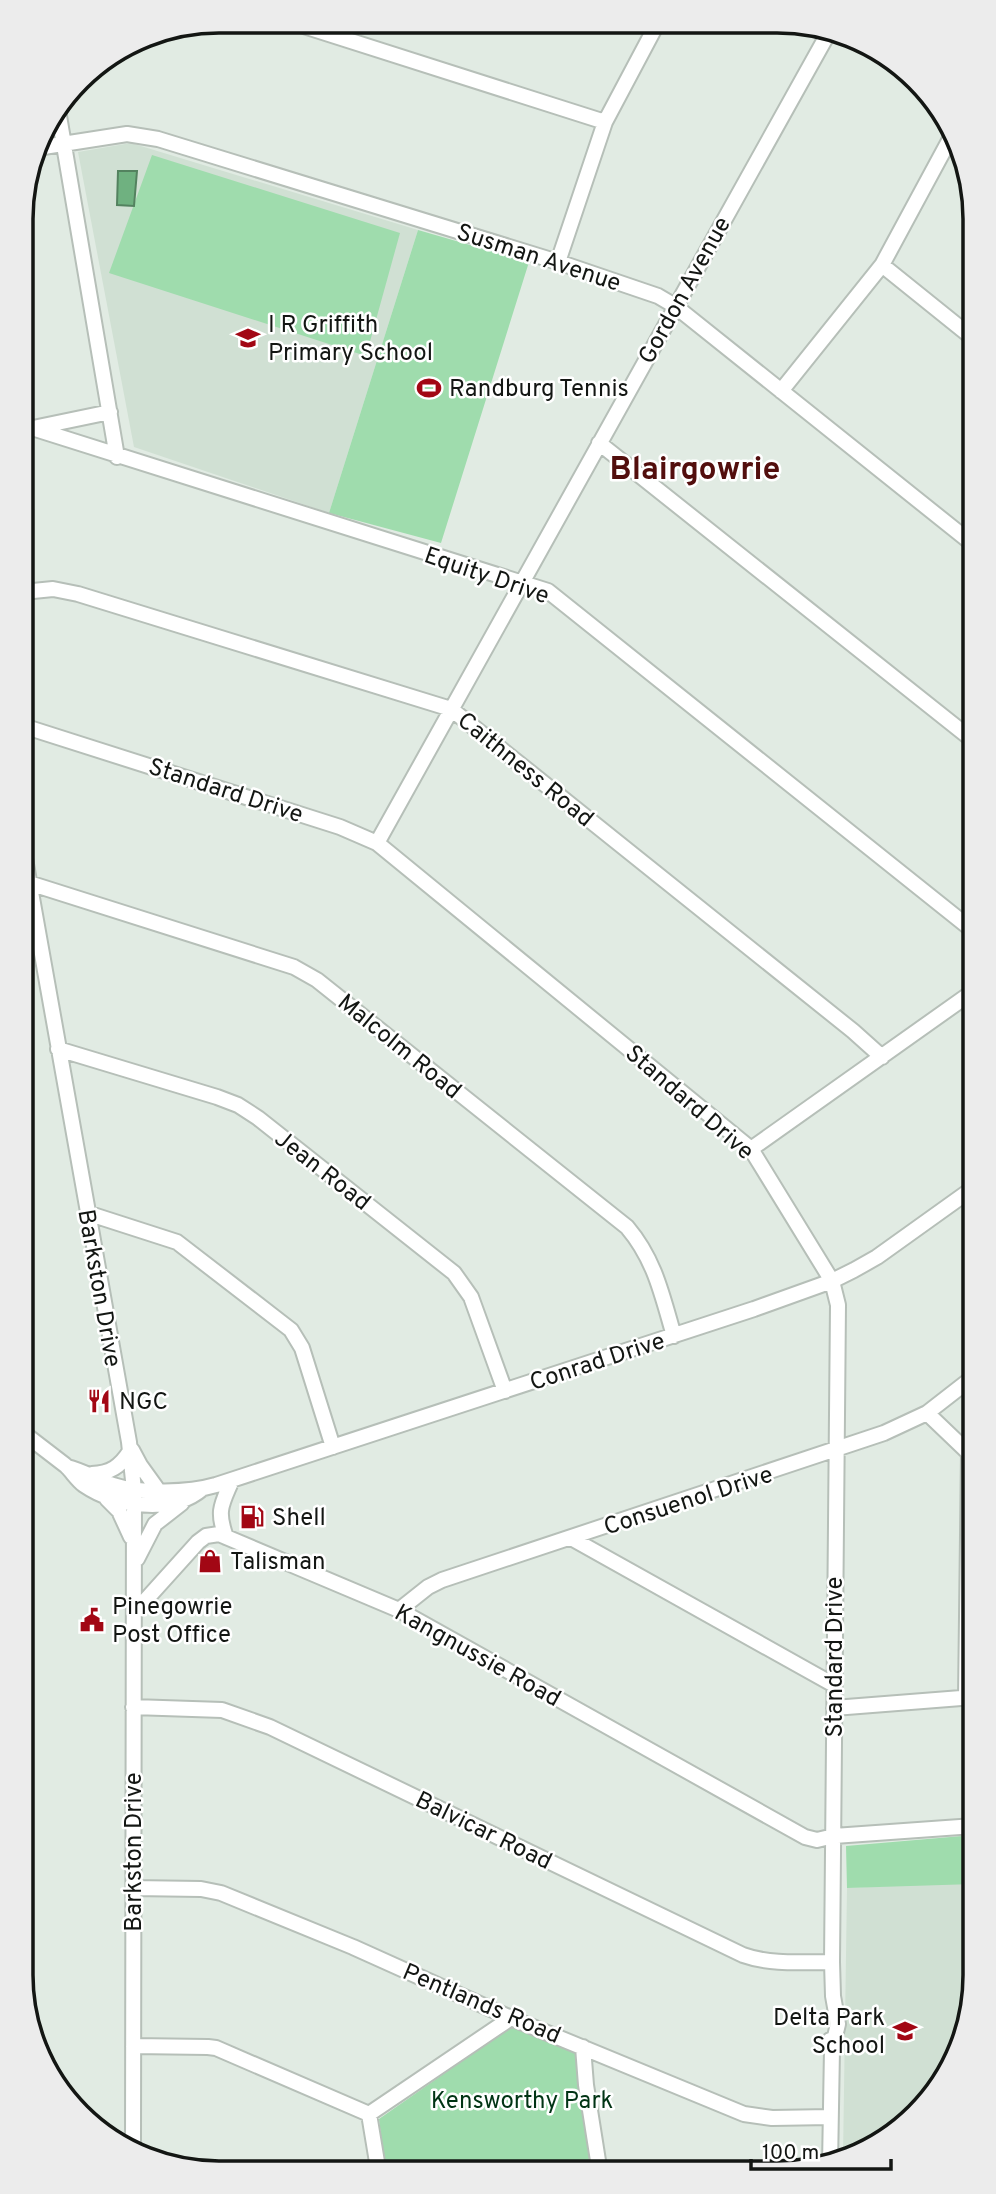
<svg xmlns="http://www.w3.org/2000/svg" width="996" height="2194" font-family="Overpass,sans-serif">
<style>
.built{fill:#d0e0d3}
.green{fill:#9fdcad}
.water{fill:#6fb180;stroke:#53825f;stroke-width:2}
.lines{fill:none;stroke-linecap:round;stroke-linejoin:round}
.minor-casing{stroke:#b6bfb8;stroke-width:18}
.minor{stroke:#fff;stroke-width:14}
.labels{text-anchor:middle;stroke-width:5;stroke-linejoin:round;paint-order:stroke}
.street-label{font-size:24px;fill:#131613;stroke:#fff}
.poi-label{font-size:24px;fill:#131613;stroke:#fff;text-anchor:start}
.park-label{font-size:24px;fill:#003414;stroke:#fff}
.district-label{font-size:32px;font-weight:bold;fill:#520e0d;stroke:#fff}
.rim{fill:none;stroke:#131613;stroke-width:3.5}
</style>
<rect width="100%" height="100%" fill="#e1ebe3"/>
<path class="built" d="M131,143L418,230L329,513L134,447L78,152Z
M932,1884H974L975,1988L960,2051L926,2105L843,2157L847,1888Z"/>
<path class="green" d="M152,155L400,233L366,356L109,273Z
M418,230L529,262L441,543L329,513Z
M974,1835V1884L847,1888L846,1846Z
M515,2024L583,2055L599,2167L385,2168L379,2119Z"/>
<path class="water" d="M118,171H137L134,206L117,205Z"/>
<g class="lines">
<g class="minor-casing">
<path id="minor" d="M288,21L605,122
M58,110L117,457
M37,148L127,134L158,139L558,262L658,296L675,306L969,541
M558,262L605,122L657,24
M882,265L969,335
M781,391L882,265L950,139
M33,428L110,412
M22,430L32,428L548,591L971,929
M599,443L970,738
M23,592L53,589L78,594L451,709L853,1031L882,1057
M23,726L340,827L377,843L751,1149L832,1281L838,1305L832,1962L833,1996L838,2024L832,2049
M377,843L829,32
M24,853L129,1442L134,1490L133,2146
M29,883L294,967L317,980L627,1227C655,1260 662,1295 674,1336
M58,1049L217,1097L238,1105L258,1118L454,1273L471,1297L505,1391
M751,1149L971,993
M87,1213L177,1242L291,1330L302,1348L333,1447
M927,1413L973,1457
M26,1435C39,1445 52,1455 65,1465C72,1471 76,1479 84,1485C115,1506 171,1515 202,1489
M132,1450L140,1465L158,1490
M67,1467C84,1471 97,1480 113,1485C140,1494 189,1493 216,1485L754,1309L832,1281L854,1270L877,1257L972,1189
M92,1474C110,1473 120,1467 130,1451
M107,1499L119,1511L131,1537
M226,1537C216,1510 222,1504 232,1480
M571,1538L834,1685
M137,1559L155,1524L182,1503
M399,1610L428,1587L442,1580L884,1433L927,1413L972,1378
M134,1613L198,1542L206,1536L219,1534L399,1610L805,1837L817,1840L834,1836L974,1826
M966,1698L969,1454
M133,1707L222,1710L270,1727L743,1955C771,1965 802,1962 832,1962
M834,1708L974,1697
M133,1888L201,1889L221,1893L353,1947L511,2018L744,2114L772,2118L830,2117
M133,2046L208,2047L216,2048L369,2114
M583,2047L586,2085L599,2167
M830,2165L832,2049L830,2040
M378,2168L369,2114L511,2018"/>
</g>
<use href="#minor" class="minor"/>
</g>
<defs>
<g id="school-bare" transform="scale(1.89)"><path d="M0-5L7-2L0 1L-7-2ZM-4 1L0 2.5L4 1V4Q0 6-4 4Z" fill="#a20714" stroke="#fff" stroke-width="2.5" paint-order="stroke"/></g>
<g id="stadium-bare" transform="scale(1.89)"><path d="M0-5a6.5 5 0 1 0 0 10a6.5 5 0 1 0 0-10ZM-3.5-1.8h7v3.6h-7Z" fill="#a20714" stroke="#fff" stroke-width="2.5" paint-order="stroke"/></g>
<g id="restaurant-bare" transform="scale(1.89)"><path d="M-5-6h1v4h1v-4h1v4h1v-4h1v5L-1.5 .5V6h-2V.5L-5-1ZM5-6V6H3V1.5H1.5Q1.5-4 5-6Z" fill="#a20714" stroke="#fff" stroke-width="2.5" paint-order="stroke"/></g>
<g id="fuel-bare" transform="scale(1.89)"><path d="M-5.5-6h7V0h2V4h1.3V-2.5L3-4.5l.8-.8L6-3V5H2.5V1h-1V6h-7ZM-4.2-4.7v3.2H.2V-4.7Z" fill="#a20714" stroke="#fff" stroke-width="2.5" paint-order="stroke"/></g>
<g id="shop-bare" transform="scale(1.89)"><path d="M-5-2.5h2.3a2.7 3.5 0 0 1 5.4 0H5L5.5 6h-11ZM-1.5-2.5h3a1.5 2.3 0 0 0-3 0Z" fill="#a20714" stroke="#fff" stroke-width="2.5" paint-order="stroke"/></g>
<g id="civic-bare" transform="scale(1.89)"><path d="M-.6-6.5H3V-4.5H.6V-3L4-1V1h2V6H-6V1h2V-1L-.6-3ZM-1.2 2.5V6h2.4V2.5Z" fill="#a20714" stroke="#fff" stroke-width="2.5" paint-order="stroke"/></g>
</defs>
<g fill-rule="evenodd">
<use href="#school-bare" x="248" y="338"/>
<use href="#stadium-bare" x="429" y="388"/>
<use href="#restaurant-bare" x="99" y="1401"/>
<use href="#fuel-bare" x="252" y="1517"/>
<use href="#shop-bare" x="210" y="1561"/>
<use href="#civic-bare" x="92" y="1620"/>
<use href="#school-bare" x="905" y="2031"/>
</g>
<g class="labels">
<g class="street-label">
<text transform="translate(539 257) rotate(18)" y="8">Susman Avenue</text>
<text transform="translate(684 290) rotate(-61)" y="8">Gordon Avenue</text>
<text transform="translate(487 575) rotate(19)" y="8">Equity Drive</text>
<text transform="translate(526 769) rotate(39)" y="8">Caithness Road</text>
<text transform="translate(226 790) rotate(18)" y="8">Standard Drive</text>
<text transform="translate(400 1046) rotate(39)" y="8">Malcolm Road</text>
<text transform="translate(690 1102) rotate(41)" y="8">Standard Drive</text>
<text transform="translate(323 1170) rotate(38)" y="8">Jean Road</text>
<text transform="translate(100 1288) rotate(80)" y="8">Barkston Drive</text>
<text transform="translate(597 1361) rotate(-18)" y="8">Conrad Drive</text>
<text transform="translate(688 1500) rotate(-18)" y="8">Consuenol Drive</text>
<text transform="translate(478 1655) rotate(29)" y="8">Kangnussie Road</text>
<text transform="translate(834 1657) rotate(-90)" y="8">Standard Drive</text>
<text transform="translate(484 1830) rotate(26)" y="8">Balvicar Road</text>
<text transform="translate(133 1852) rotate(-90)" y="8">Barkston Drive</text>
<text transform="translate(482 2003) rotate(23)" y="8">Pentlands Road</text>
</g>
<g class="poi-label">
<text x="268" y="332">I R Griffith<tspan x="268" dy="28">Primary School</tspan></text>
<text x="449" y="396">Randburg Tennis</text>
<text x="119" y="1409">NGC</text>
<text x="272" y="1525">Shell</text>
<text x="230" y="1569">Talisman</text>
<text x="112" y="1614">Pinegowrie<tspan x="112" dy="28">Post Office</tspan></text>
<text x="885" y="2025" text-anchor="end">Delta Park<tspan x="885" dy="28">School</tspan></text>
</g>
<g class="park-label">
<text x="522" y="2108">Kensworthy Park</text>
</g>
<g class="district-label">
<text x="695" y="479">Blairgowrie</text>
</g>
</g>
<path d="M0 0H996V2194H0ZM219 33H777A186 186 0 0 1 963 219V1975A186 186 0 0 1 777 2161H219A186 186 0 0 1 33 1975V219A186 186 0 0 1 219 33Z" fill="#ececec" fill-rule="evenodd"/>
<path class="rim" d="M219 33H777A186 186 0 0 1 963 219V1975A186 186 0 0 1 777 2161H219A186 186 0 0 1 33 1975V219A186 186 0 0 1 219 33Z"/>
<path d="M751 2159v10h140v-10" fill="none" stroke="#131613" stroke-width="3.5"/>
<text x="762" y="2159" font-size="21" fill="#131613" stroke="#ffffff" stroke-width="5" paint-order="stroke">100 m</text>
</svg>
